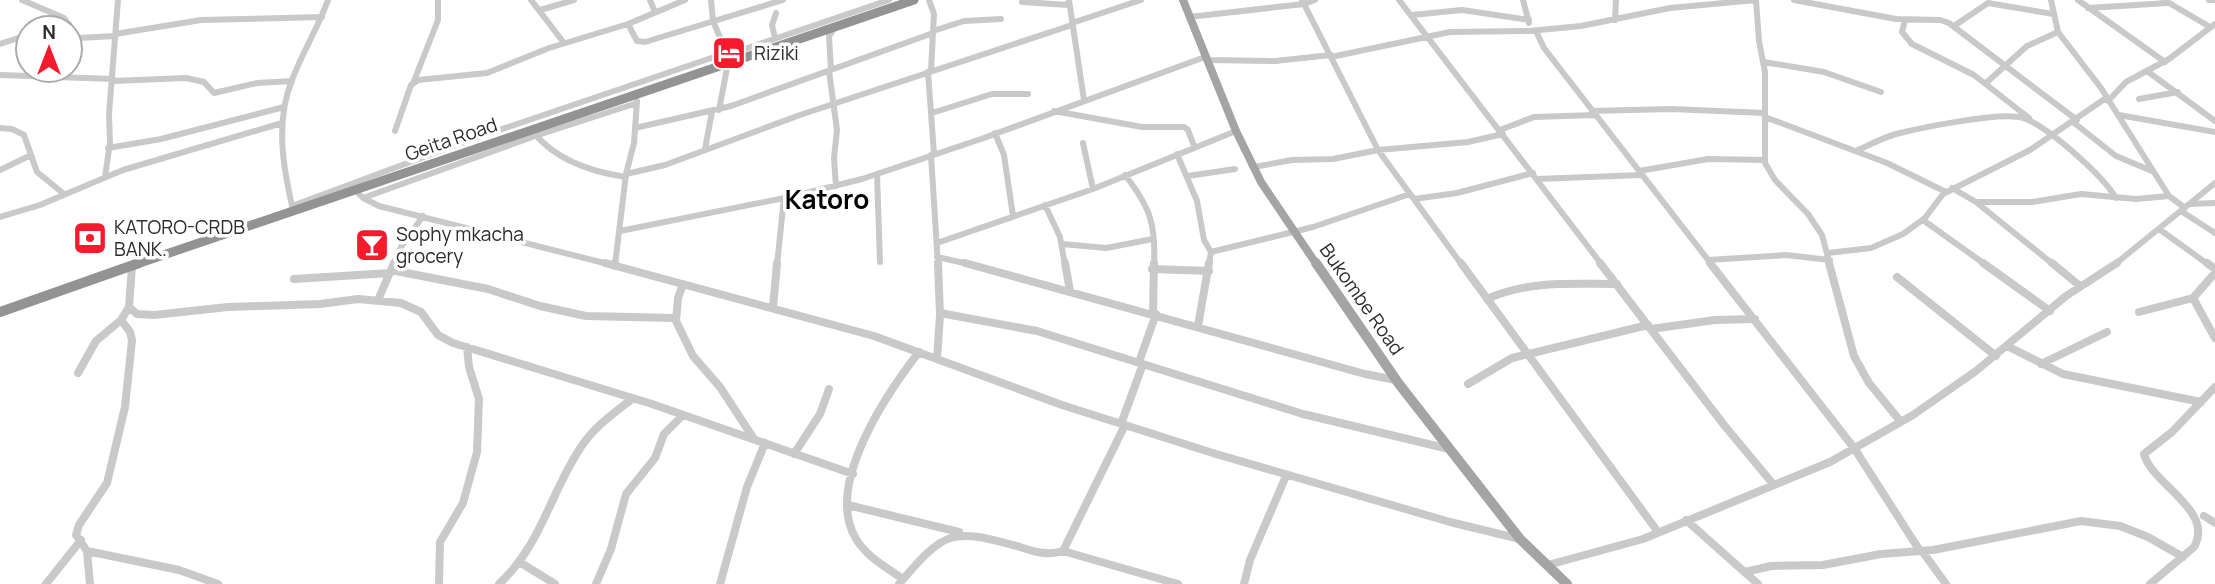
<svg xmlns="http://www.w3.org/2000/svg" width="2215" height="584" font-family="Manrope,sans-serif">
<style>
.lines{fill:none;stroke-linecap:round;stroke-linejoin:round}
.minor-far1{stroke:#c9c9c9;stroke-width:6}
.minor{stroke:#c9c9c9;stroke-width:8}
.major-far1{stroke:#a4a4a4;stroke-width:8}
.major{stroke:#a4a4a4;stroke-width:10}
.highway-far1{stroke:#939393;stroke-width:9}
.highway{stroke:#939393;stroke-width:10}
.labels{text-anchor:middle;stroke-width:7;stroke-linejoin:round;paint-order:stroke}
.poi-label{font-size:19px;fill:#2c2c2c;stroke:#fff;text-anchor:start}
.street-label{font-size:19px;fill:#2c2c2c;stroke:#fff}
.district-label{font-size:26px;font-weight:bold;fill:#000;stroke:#fff}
</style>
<rect width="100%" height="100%" fill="#fff"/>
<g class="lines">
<path class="minor-far1" d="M22,0L64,18L78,38L115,36
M531,0L564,43
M650,0L655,12
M711,0L713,21L728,56
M929,0L934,14L931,71
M1069,0L1084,100
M1302,0L1378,150L1462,265
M1399,0L1602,265
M1523,0L1529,23
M1756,0L1759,41L1765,72V163L1775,180L1808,214L1822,235L1830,265
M1794,0L1896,19L1940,20L1949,23L2077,120
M2051,0L2058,32L2101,88L2169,196L2185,208
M2078,0L2165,62
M2164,0L2210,27
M2209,0H2215
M1022,2L1069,5
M2088,8L2168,3
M540,10L574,0
M1412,15L1462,10L1529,20
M1189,17L1304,4L1315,0
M1615,20L1616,0
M1905,20L1902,32L1912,44L1974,75L2029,118
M1072,23L1141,0
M628,24L637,41L645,42L783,0
M1954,26L1988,3L2053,14
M53,28L69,24
M933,31L964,21L1001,19
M1536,31L1544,48L1712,265
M115,34L201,20L322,17
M775,38L772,25L776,13
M0,44L28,35
M727,55L889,0
M1331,57L1450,32L1529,31L1581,26L1670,8L1756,0
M1207,60L1275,61L1331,55
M1764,62L1824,72L1881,92
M831,70L829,36L835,27
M829,71L837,130L834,158L836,186
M2147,71L2215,121
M928,72L934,154
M0,75L113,79
M113,81L186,78L204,82L214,93L257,83L292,81
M414,81L438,20V0
M1986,83L2027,46L2058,32
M2139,99L2178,92
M2108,101L2126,82L2169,59L2215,24
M719,110L728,63
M1054,111L1142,127H1184L1188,130L1194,146
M1592,111L1671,109L1765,113
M932,113L992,94H1028
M2119,115L2215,132
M1765,117L1887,163L1946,192
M2073,122L2116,156L2152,171
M0,128L12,129L24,135L37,172L64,194
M635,128L731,106L933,33
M1500,130L1534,117L1595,115
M395,131L411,85L418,80L487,73L549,48L628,24L685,0
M534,133C556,160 592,172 626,177
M995,133L1004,155L1013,216
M1083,143L1093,189
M108,148L161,139L284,107
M705,149L712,112
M1856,151C1869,145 1882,138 1896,134C1920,128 2002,111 2023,118C2048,126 2103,176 2116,198
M1177,154L1197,201L1204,240L1211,252L1209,265
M931,155L938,265
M1254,167L1292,160L1333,159L1378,150L1468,142L1503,134
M0,170L31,155
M1639,171L1708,159L1765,160
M626,174L665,165L800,115L1072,25
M877,174L880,262
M1125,175C1150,207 1156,224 1154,265
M1188,176L1235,169
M105,177L110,143L109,114L118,0
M1537,179L1642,175
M1952,188L1976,202L2054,265
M355,190L363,198L379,206L612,265
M363,198L535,136L637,103
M1414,199L1457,193L1533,173
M1976,202H2032L2081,194L2136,199L2169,196
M2191,204L2215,203
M1045,205L1060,237L1065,265
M292,206L464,142L726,53
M293,210C283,167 275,122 292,80C302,53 318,28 328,0
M2181,211L2215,233
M0,217L40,205L123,170L282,123
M1923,220L1986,265
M2159,229L2209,265
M620,231L794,196L862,179L981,139L1205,57
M937,243L1093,189L1236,131
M1062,244L1106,248L1153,239
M1211,252L1313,227L1410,194
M1828,253L1871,248L1903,234L1925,218L1943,194L2030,150L2106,98
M937,257L973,265
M1708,260L1786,255L1830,260
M393,265L401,247L423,216
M615,265L626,174L634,143L637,101
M777,265L784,198
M2114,265L2215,183"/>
<path class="minor" d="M605,263L874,336L1062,405L1216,454L1450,522L1520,539
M965,263L1365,374L1396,380
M1065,263L1070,291
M1461,263L1658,532
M1600,263L1724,425L1773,484
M1710,263L1854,448L1920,551
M1829,263L1854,356L1869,383L1901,422
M1983,263L2050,311
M2052,263L2080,286
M2207,263L2215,269
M615,266V263
M1152,269L1209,271
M391,270L488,289L540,306L586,316L674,318
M2215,273L2193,298L2215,338
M1897,277L1996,356
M294,279L390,273
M683,284L678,298L676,321L693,356L720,387L754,439
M1487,299C1529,280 1572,284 1617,284
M378,300L394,263
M129,307L137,314L154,315L228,307L320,304L358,299L401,303L421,312L438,335L453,343L652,404L853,474
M773,308L777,263
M2139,312L2193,298
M940,313L1037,331L1303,414L1449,449
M1153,314L1154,263
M1198,326L1209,263
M1651,329L1715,320L1755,319
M2007,346L2063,374L2201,402
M937,359L940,315L938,263
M1139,362L1156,314
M2041,364L2107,332
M78,373L96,341L121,320L129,307L132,266
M1468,384L1512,358L1648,325
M1121,424L1143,364
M794,454L820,414L829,389
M848,505L959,532
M2204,516L2215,523
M1686,520L1758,584
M87,551L179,570L218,584
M1063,551L1178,584
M1922,551L1946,584
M521,563L555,584
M1548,565L1643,539L1830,462L1913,415L1976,371L2066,296L2117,263
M1745,572L1771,566L1823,565L1881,554L1933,550L2081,521L2120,526L2148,537L2183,557
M903,579C886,567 865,556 855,537C825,484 887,393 919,352
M46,584L81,540
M90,584L87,551L76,535L79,525L107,483L125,407L132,340L130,332L121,320
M439,584L440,542L463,503L477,452L479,399L469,367L467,347
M499,584C542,544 550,493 581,447C594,427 614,413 632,399
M596,584L611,549L626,494L655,458L664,434L682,416
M720,584L747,487L765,443
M899,584C946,529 951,528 1020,547C1035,552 1048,556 1063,551L1125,425
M1244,584L1250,560L1286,476
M2150,584L2194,547C2215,510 2152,485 2144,454L2172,432L2215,387"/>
<path class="major-far1" d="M1183,0L1236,131L1261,182L1317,265"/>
<path class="major" d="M1316,263L1399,384L1520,539L1567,584"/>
<path class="highway-far1" d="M134,265L914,0"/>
<path class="highway" d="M0,312L139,263"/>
</g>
<defs>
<g id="hotel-square" transform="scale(1.75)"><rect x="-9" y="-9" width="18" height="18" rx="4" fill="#f61a2d" stroke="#fff"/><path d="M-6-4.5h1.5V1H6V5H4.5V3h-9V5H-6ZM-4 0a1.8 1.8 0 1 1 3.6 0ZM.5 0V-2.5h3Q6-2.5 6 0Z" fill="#fff"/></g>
<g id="bank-square" transform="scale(1.75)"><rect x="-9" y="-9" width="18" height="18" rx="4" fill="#f61a2d" stroke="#fff"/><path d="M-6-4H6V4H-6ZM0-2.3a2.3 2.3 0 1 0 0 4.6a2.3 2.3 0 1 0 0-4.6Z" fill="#fff"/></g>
<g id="bar-square" transform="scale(1.75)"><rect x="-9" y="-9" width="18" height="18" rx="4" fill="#f61a2d" stroke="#fff"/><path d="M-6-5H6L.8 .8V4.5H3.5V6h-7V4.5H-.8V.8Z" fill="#fff"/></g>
</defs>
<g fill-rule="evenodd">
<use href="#hotel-square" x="729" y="53"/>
<use href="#bank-square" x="90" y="238"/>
<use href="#bar-square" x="372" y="245"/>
</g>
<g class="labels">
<g class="poi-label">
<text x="754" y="60">Riziki</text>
<text x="114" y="234">KATORO-CRDB<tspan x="114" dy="22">BANK.</tspan></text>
<text x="396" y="241">Sophy mkacha<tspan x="396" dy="22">grocery</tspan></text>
</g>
<g class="street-label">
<text transform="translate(451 139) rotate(-19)" y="7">Geita Road</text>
<text transform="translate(1362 299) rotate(55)" y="7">Bukombe Road</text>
</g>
<g class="district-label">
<text x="827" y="209">Katoro</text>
</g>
</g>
<g transform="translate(49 49)"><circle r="33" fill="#ffffff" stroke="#ababab" stroke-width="2"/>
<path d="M0-5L12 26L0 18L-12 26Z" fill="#f61a2d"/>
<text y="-10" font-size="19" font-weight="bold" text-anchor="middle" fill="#2c2c2c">N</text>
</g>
</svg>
